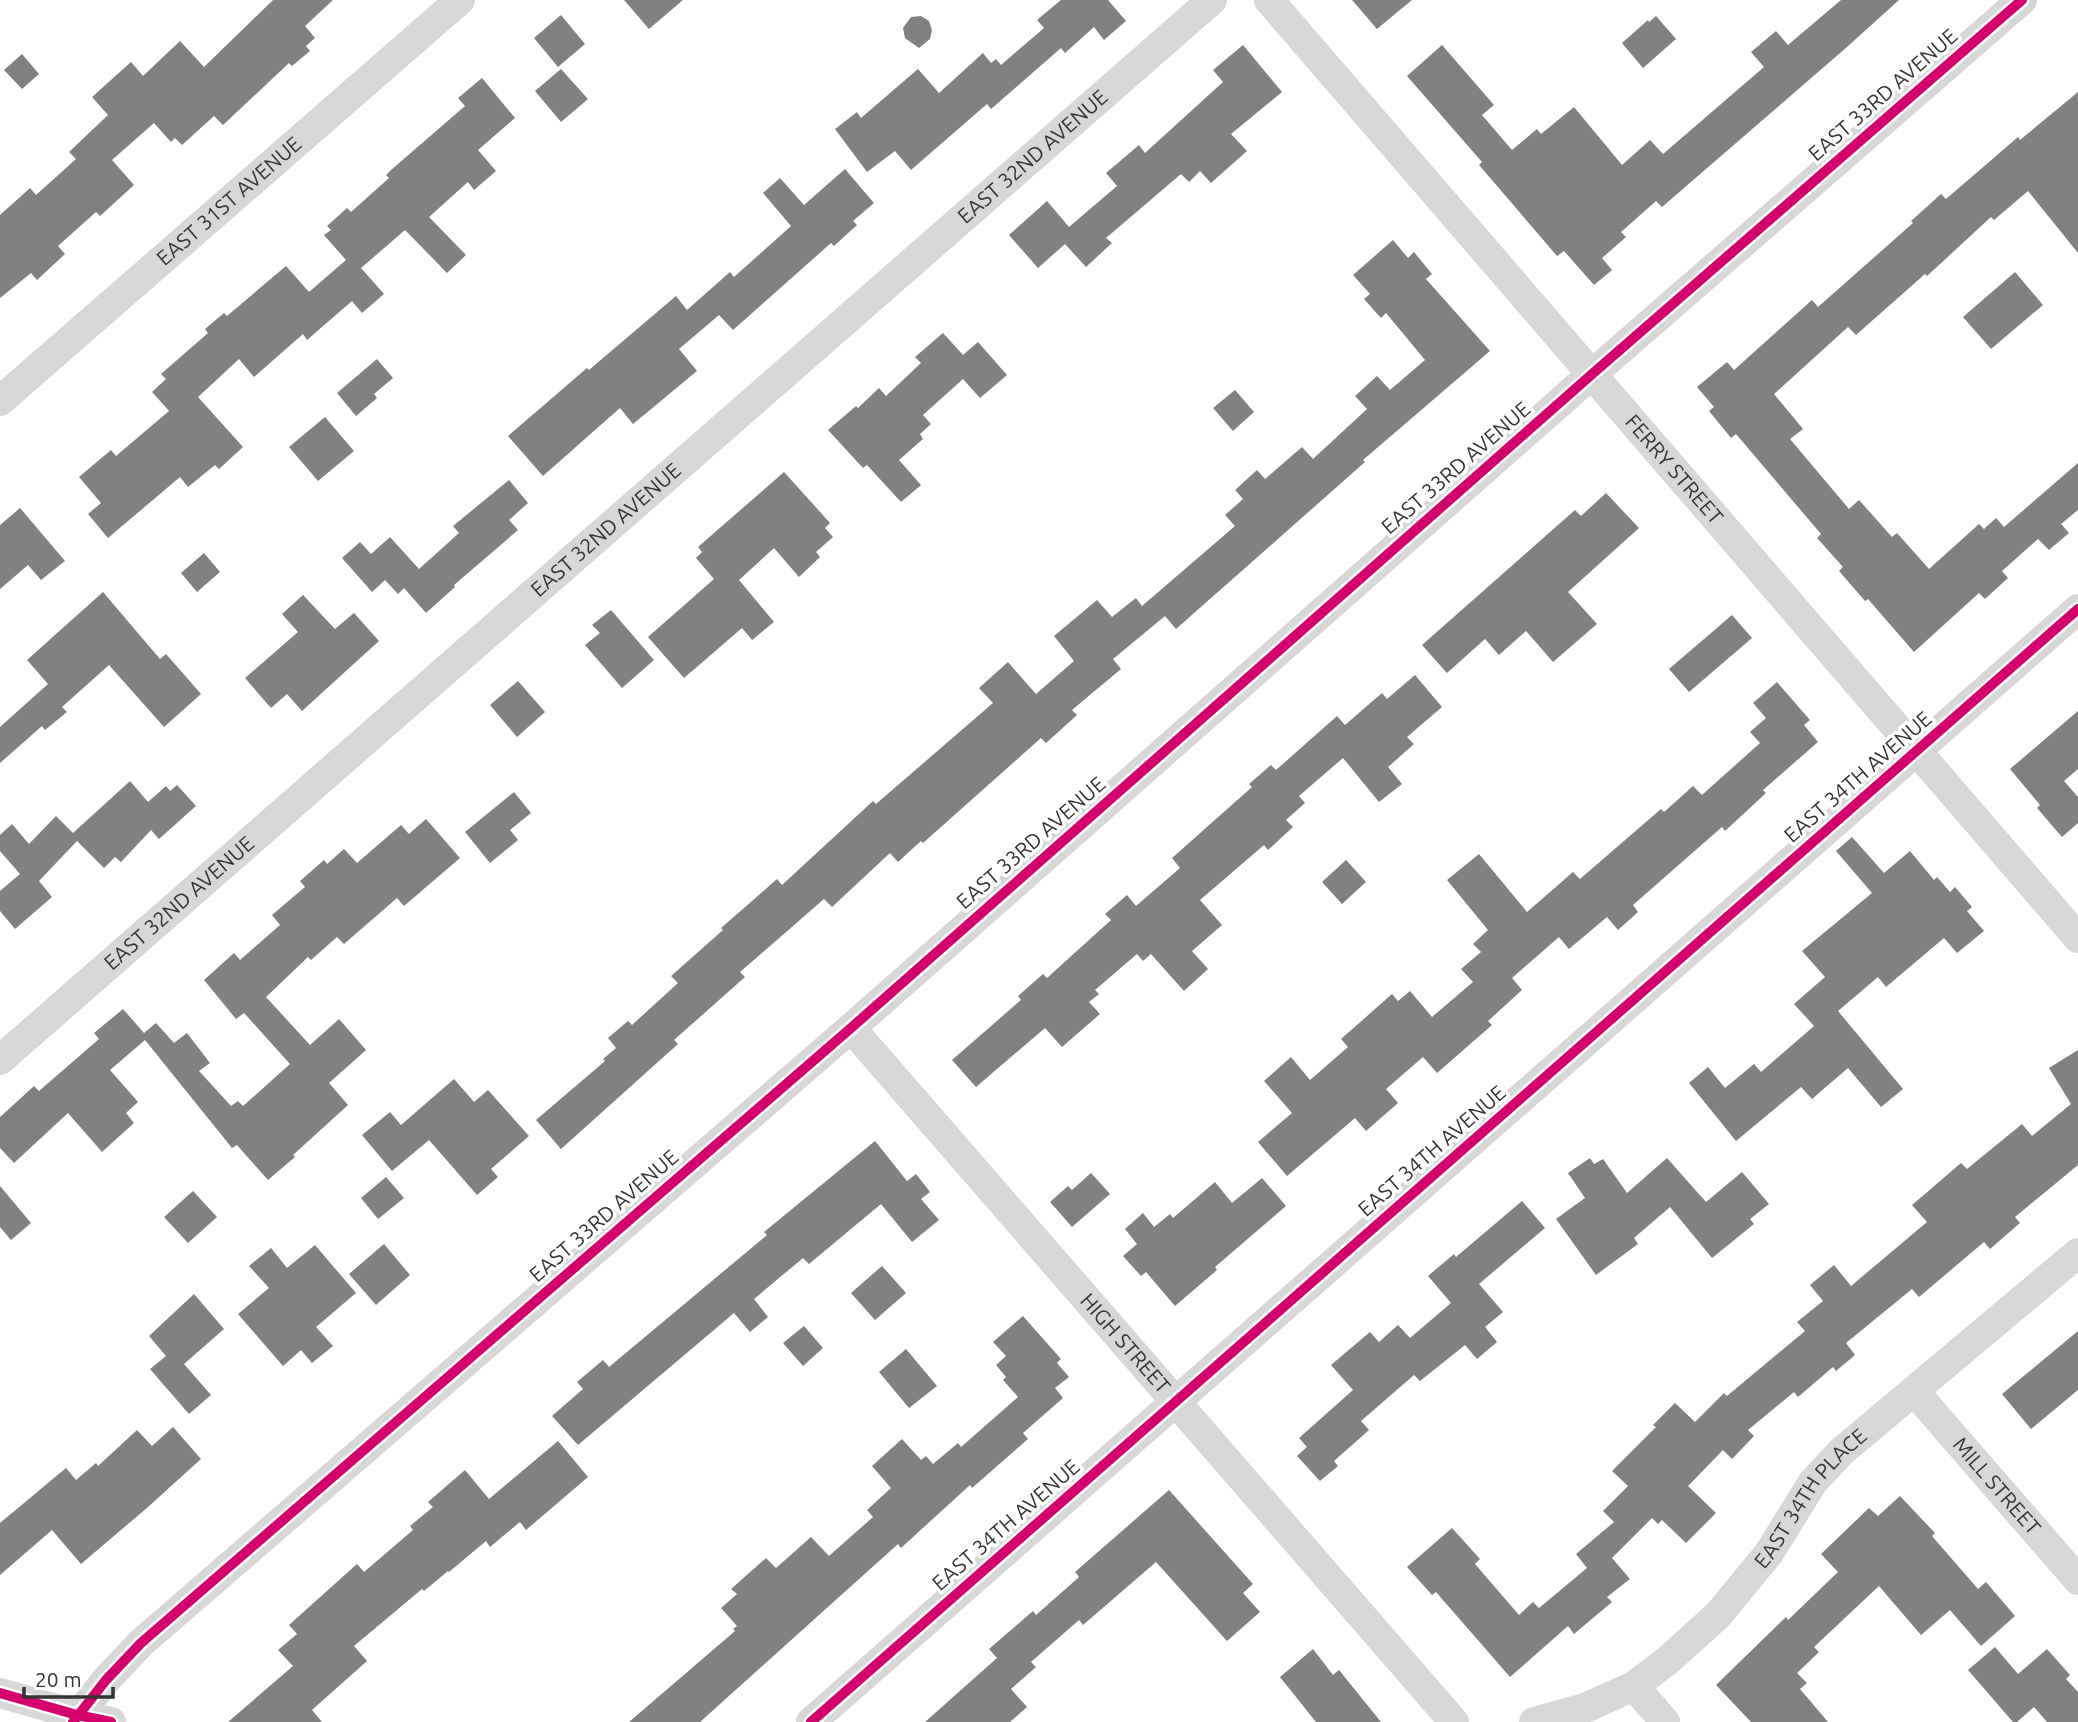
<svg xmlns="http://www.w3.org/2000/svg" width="2078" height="1722" font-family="Ubuntu,sans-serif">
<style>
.building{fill:#818181}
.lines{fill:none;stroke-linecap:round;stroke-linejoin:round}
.minor{stroke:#d7d7d7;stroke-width:30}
.cycleway-casing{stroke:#fff;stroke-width:15}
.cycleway{stroke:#d6006c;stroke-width:10}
.labels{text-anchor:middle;stroke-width:7;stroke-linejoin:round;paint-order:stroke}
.street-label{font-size:21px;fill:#333;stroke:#fff}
</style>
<rect width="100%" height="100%" fill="#fff"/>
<path class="building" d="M273,0H333L305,26L315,38L306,46L310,51L292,66L289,63L223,125L214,116L182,145L175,138L171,142L154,123L112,160L134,185L100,216L96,212L58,246L65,254L37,280L31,273L0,298V215L30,188L36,195L76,159L69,152L108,115L92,97L131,62L143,76L180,41L204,67Z
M624,0H683L649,29Z
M1061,0H1108L1126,21L1104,40L1094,27L1065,53L1061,48L991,109L987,104L911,170L895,151L867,172L835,129L857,112L861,118L918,69L939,93L983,53L991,63L996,59L1001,65L1044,28L1037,20Z
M1352,0H1412L1377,29Z
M1841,0H1899L1847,47L1662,207L1656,201L1621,232L1626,237L1602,258L1612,270L1594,285L1564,251L1557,256L1479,165L1482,162L1407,76L1442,45L1494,105L1482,115L1512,150L1537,129L1541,134L1574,107L1622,165L1650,140L1663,154L1764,67L1751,52L1776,31L1788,45Z
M561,15L585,44L558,67L534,38Z
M921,16L929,21L932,30L930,39L919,48L905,38L903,28L911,17Z
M1656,16L1676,39L1643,68L1622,43L1648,20L1649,22Z
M1243,45L1282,92L1231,134L1247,151L1211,183L1200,171L1189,182L1181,174L1106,238L1112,243L1086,267L1065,244L1038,268L1009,235L1047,201L1069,227L1117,186L1106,173L1139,145L1145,153L1223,82L1213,70Z
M22,54L39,74L22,89L4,70Z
M561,69L588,99L561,122L535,91Z
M482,78L515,118L478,150L496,171L474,190L468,182L429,217L466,255L447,273L405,230L361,268L384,294L362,313L352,301L307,340L303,334L254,377L239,359L198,397L243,447L219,469L215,465L188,487L180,477L108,538L88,514L101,503L79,477L111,450L116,456L169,411L152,392L166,379L161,374L208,333L205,329L224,313L227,316L286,266L309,292L346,260L324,235L331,230L327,226L347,208L351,212L389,178L386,175L391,170L465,106L458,98Z
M2078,92V253L2028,191L1994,220L1991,217L1927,276L1925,274L1856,335L1848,327L1774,394L1803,429L1790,439L1849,509L1859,500L1892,537L1897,533L1929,569L1979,524L1984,529L1996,518L2004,527L2078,463V510L2061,524L2069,533L2049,550L2038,539L2002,571L2008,578L1985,599L1979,593L1914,652L1868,599L1865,601L1839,571L1843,567L1817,538L1821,534L1736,434L1731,438L1709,411L1714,407L1697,387L1727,362L1734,370L1812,300L1818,307L1913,223L1911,221L1941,194L1946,199L2018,137L2020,140Z
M845,169L874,203L853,221L857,225L834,246L831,243L733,330L719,315L679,349L697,371L633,424L620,408L543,476L508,436L587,368L589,370L676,296L687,310L730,272L734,277L791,226L763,193L780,178L804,205Z
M1393,240L1408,258L1414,252L1432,274L1426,279L1490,351L1363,460L1365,462L1176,629L1165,616L1113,659L1121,669L1072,710L1077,715L1046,743L1041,738L923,843L921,841L898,862L890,853L832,907L824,899L740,972L745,977L674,1040L678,1044L561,1149L536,1120L605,1061L603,1059L616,1048L608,1038L628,1021L632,1025L678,983L671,976L723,930L721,928L777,879L782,885L873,801L876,804L993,703L979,688L1008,662L1036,694L1074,661L1054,636L1097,600L1112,617L1136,598L1142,606L1235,526L1225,515L1243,499L1235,490L1257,470L1265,479L1302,447L1313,459L1367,409L1355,396L1377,376L1390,390L1425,360L1386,313L1381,318L1364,299L1370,294L1353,275Z
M2015,272L2043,305L1991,349L1963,317Z
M943,333L963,355L978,342L1007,375L980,398L963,379L923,415L931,424L920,434L923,439L899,460L921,485L901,502L867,465L863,468L828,430L856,406L858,408L879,388L886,396L921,363L915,357Z
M377,359L393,378L374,394L377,398L356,416L337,393Z
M1235,390L1254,412L1233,431L1213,408Z
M325,417L354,451L318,481L289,447Z
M784,472L830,523L825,528L833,537L816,552L820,557L799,577L774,548L739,580L774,622L752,640L742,628L684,678L648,637L714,579L696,558L702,552L698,547Z
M509,480L528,503L509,520L518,530L454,585L455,587L426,613L404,588L398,594L385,580L372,592L342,558L360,542L371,554L390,537L419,569L459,533L453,526Z
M1606,493L1639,528L1568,592L1597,624L1553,662L1526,631L1499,655L1485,639L1447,673L1422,645L1575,510L1581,516Z
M20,508L65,561L41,580L28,565L0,589V525Z
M204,553L220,572L197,592L181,573Z
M103,592L160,659L166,654L201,694L164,727L109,665L62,707L67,712L45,730L42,726L0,763V727L48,684L27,660Z
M303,595L335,629L354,613L379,641L302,711L287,694L271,708L245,678L298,632L282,614Z
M611,610L654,660L622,688L585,645L600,633L592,625Z
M1732,615L1752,638L1689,692L1669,669Z
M1415,675L1442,707L1407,737L1414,744L1388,767L1402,784L1379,802L1343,758L1299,796L1305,803L1286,820L1293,827L1268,850L1264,845L1200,900L1222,925L1192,951L1208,969L1184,991L1151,954L1143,961L1137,954L1095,990L1099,994L1089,1002L1100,1014L1062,1047L1045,1028L976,1087L952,1060L1021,1000L1018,996L1043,974L1047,978L1111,920L1105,914L1127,895L1136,906L1180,868L1172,858L1252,787L1249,784L1271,765L1276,770L1337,716L1345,725L1382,693L1387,699Z
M518,681L545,712L517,737L490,705Z
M1777,682L1810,720L1804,725L1818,742L1763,790L1766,793L1725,831L1722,827L1633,905L1638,912L1618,930L1607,917L1569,949L1559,937L1512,978L1522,990L1488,1021L1492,1025L1437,1073L1423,1057L1386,1089L1398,1103L1366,1131L1355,1118L1287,1176L1258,1142L1292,1113L1264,1081L1291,1057L1310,1080L1348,1047L1341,1039L1392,994L1398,1001L1410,991L1432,1017L1473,982L1461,969L1481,952L1473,944L1488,930L1447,880L1479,854L1527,912L1573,872L1580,879L1661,809L1664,812L1693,786L1702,795L1760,743L1750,732L1766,718L1753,703Z
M2078,711V769L2064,781L2078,797V823L2062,837L2037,808L2040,805L2010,769Z
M130,781L148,802L166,786L170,791L177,785L196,806L159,839L151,830L121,862L115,857L104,868L77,841L39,881L52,897L15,929L0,911V891L20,874L0,851V835L12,824L29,844L56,816L73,833Z
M514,792L531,813L510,830L518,840L490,863L465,832Z
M426,819L460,858L404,906L397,898L344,944L337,937L311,960L308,957L266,997L310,1045L339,1019L366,1050L329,1083L348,1105L293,1155L295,1157L268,1180L237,1145L232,1148L145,1040L110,1070L138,1102L126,1113L134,1123L102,1152L68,1113L14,1163L0,1148V1117L34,1086L39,1091L99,1039L94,1033L123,1009L144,1033L156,1023L174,1043L187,1033L210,1063L199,1071L231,1106L238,1101L243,1106L290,1064L244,1013L236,1019L204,980L234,953L240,960L280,925L272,915L305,887L300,881L324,860L327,864L344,849L357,863L401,825L409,834Z
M1852,837L1884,873L1910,851L1934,880L1937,877L1950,892L1955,887L1972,907L1967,911L1984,931L1957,953L1944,938L1886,987L1878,977L1838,1011L1903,1089L1881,1107L1848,1068L1812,1099L1801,1087L1736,1141L1689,1083L1708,1067L1725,1088L1754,1064L1761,1072L1814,1026L1794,1004L1825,977L1802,951L1872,893L1836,851Z
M1346,860L1366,882L1342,904L1322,882Z
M2078,1050V1165L2015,1217L2020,1223L1990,1249L1984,1242L1919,1297L1912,1289L1846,1343L1855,1355L1836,1371L1833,1367L1798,1397L1794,1392L1748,1430L1754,1436L1732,1459L1723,1450L1688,1486L1716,1513L1686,1543L1662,1520L1658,1524L1652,1518L1612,1558L1630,1579L1607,1597L1612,1602L1574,1634L1568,1626L1510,1677L1436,1592L1432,1595L1407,1567L1452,1528L1480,1559L1475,1564L1519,1615L1533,1602L1539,1608L1587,1568L1576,1554L1614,1522L1603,1511L1628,1486L1612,1471L1656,1427L1653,1425L1675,1403L1695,1422L1724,1393L1727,1396L1805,1331L1797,1322L1823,1301L1810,1285L1834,1265L1851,1286L1927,1222L1912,1205L1961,1163L1967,1169L2022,1124L2032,1136L2071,1104L2049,1068Z
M454,1079L474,1102L488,1090L529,1136L491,1169L498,1177L477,1195L429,1140L392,1171L362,1135L390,1112L401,1125Z
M875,1141L907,1181L916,1174L930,1192L921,1199L939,1220L912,1242L881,1204L809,1264L803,1258L754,1299L768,1317L750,1332L734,1313L578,1445L552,1416L583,1389L577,1382L603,1360L609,1367L767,1235L764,1232Z
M1590,1158L1594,1164L1603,1159L1627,1193L1667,1158L1706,1202L1742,1172L1769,1204L1750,1219L1754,1224L1712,1258L1670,1207L1634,1238L1638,1244L1596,1275L1556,1219L1585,1198L1568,1173Z
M1091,1173L1110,1194L1072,1227L1050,1202L1068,1186L1072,1190Z
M386,1177L404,1198L378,1219L361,1198Z
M1262,1178L1286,1206L1215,1267L1217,1270L1175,1306L1146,1272L1141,1276L1123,1256L1137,1244L1125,1229L1143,1213L1154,1227L1170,1214L1173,1218L1215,1182L1232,1203Z
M0,1186L31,1223L11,1240L0,1227Z
M193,1191L217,1217L188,1243L164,1217Z
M1522,1201L1545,1228L1479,1284L1503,1312L1485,1327L1497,1342L1477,1359L1465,1345L1420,1381L1414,1375L1361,1421L1369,1430L1334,1461L1338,1466L1320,1481L1297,1456L1307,1447L1299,1438L1353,1390L1331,1365L1370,1332L1379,1342L1398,1325L1410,1338L1451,1303L1428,1276L1454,1254L1456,1257Z
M384,1244L410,1275L376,1305L349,1274Z
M315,1245L356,1293L316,1327L333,1346L312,1363L301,1350L283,1366L238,1314L269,1288L249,1266L271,1248L287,1268Z
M882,1266L906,1293L875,1320L851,1293Z
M194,1294L224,1329L184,1364L211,1395L189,1414L150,1369L166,1356L149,1336Z
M1023,1316L1061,1359L1057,1363L1069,1377L1055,1388L1063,1398L1023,1433L1028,1439L972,1488L970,1485L901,1548L898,1544L700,1722H629L735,1631L733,1629L737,1626L721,1608L737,1594L731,1589L766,1558L776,1568L811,1537L829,1556L873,1517L867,1510L891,1488L872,1466L902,1439L921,1460L926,1456L933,1464L958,1443L961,1447L1018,1397L1003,1380L1006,1377L996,1365L1006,1356L993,1342Z
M804,1326L823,1348L803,1366L783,1343Z
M2078,1331V1390L2031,1429L2002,1394Z
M906,1349L937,1386L909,1408L879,1372Z
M173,1427L201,1459L148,1507L81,1564L52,1530L0,1575V1523L66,1468L76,1480L96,1463L98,1466L137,1430L152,1446Z
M558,1441L588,1477L526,1530L520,1522L490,1547L486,1541L449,1572L448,1571L424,1591L422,1589L354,1646L367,1661L312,1710L322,1722H228L293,1666L278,1650L297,1634L289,1625L357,1564L364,1572L413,1530L410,1526L433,1507L428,1502L465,1470L489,1499Z
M1169,1490L1253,1584L1243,1593L1260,1612L1227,1641L1156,1562L1083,1625L1079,1620L1031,1662L1036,1667L1011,1689L1027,1707L1010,1722H925L997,1658L989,1649L1033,1611L1036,1615L1079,1577L1075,1572Z
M1900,1496L1935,1533L1932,1536L1978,1589L1986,1582L2015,1616L1981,1646L1950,1610L1921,1635L1879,1586L1814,1647L1819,1652L1797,1673L1807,1683L1800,1689L1828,1722H1751L1716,1685L1786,1617L1788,1620L1838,1572L1821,1554L1869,1508L1878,1516Z
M1995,1647L2018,1674L2047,1649L2070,1675L2066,1679L2078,1692V1722H2047L2034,1707L2017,1722H2013L1968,1670Z
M1313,1649L1333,1675L1339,1670L1381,1722H1316L1280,1677Z"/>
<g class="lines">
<g class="minor">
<path id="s1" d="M1269,0L2078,938"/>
<path id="s2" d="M0,401L460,0"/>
<path id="s3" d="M851,1028L1454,1722"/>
<path id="s4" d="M0,1060L1212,0"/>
<path id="s5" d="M1914,1391L2078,1580"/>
<path d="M1634,1686L1665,1722"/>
<path d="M0,1693L77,1715L111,1722"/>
<path d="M73,1722L106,1680L141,1643L851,1028L1591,375L2022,0"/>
<path d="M811,1722L2078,609"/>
<path id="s6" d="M1534,1722L1585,1708L1634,1686L1667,1661L1718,1615L1769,1553L1813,1482L1841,1452L2078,1253"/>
</g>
<g class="cycleway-casing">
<path id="cycleway" d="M0,1693L77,1715L111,1722
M73,1722L106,1680L141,1643L851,1028L1591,375L2022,0
M811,1722L2078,609"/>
</g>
<use href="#cycleway" class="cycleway"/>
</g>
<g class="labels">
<g class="street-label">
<text transform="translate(1883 95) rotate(-41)" y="7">EAST 33RD AVENUE</text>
<text dy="7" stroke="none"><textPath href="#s4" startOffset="1372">EAST 32ND AVENUE</textPath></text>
<text dy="7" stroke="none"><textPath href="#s2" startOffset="304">EAST 31ST AVENUE</textPath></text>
<text transform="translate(1456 468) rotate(-41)" y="7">EAST 33RD AVENUE</text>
<text dy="7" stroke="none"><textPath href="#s1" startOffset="620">FERRY STREET</textPath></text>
<text dy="7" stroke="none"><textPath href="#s4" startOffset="805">EAST 32ND AVENUE</textPath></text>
<text transform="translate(1858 777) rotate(-41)" y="7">EAST 34TH AVENUE</text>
<text transform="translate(1031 843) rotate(-41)" y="7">EAST 33RD AVENUE</text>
<text dy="7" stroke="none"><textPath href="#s4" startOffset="238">EAST 32ND AVENUE</textPath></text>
<text transform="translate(1432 1151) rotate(-41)" y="7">EAST 34TH AVENUE</text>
<text transform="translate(604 1216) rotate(-41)" y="7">EAST 33RD AVENUE</text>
<text dy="7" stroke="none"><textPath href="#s3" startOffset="418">HIGH STREET</textPath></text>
<text dy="7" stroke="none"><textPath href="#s5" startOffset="126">MILL STREET</textPath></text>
<text dy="7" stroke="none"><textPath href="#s6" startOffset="366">EAST 34TH PLACE</textPath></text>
<text transform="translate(1006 1525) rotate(-41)" y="7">EAST 34TH AVENUE</text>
</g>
</g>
<path d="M24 1687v10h89v-10" fill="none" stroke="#333333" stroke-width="3.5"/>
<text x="35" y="1687" font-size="21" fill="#333333" stroke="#ffffff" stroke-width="5" paint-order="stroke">20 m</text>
</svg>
